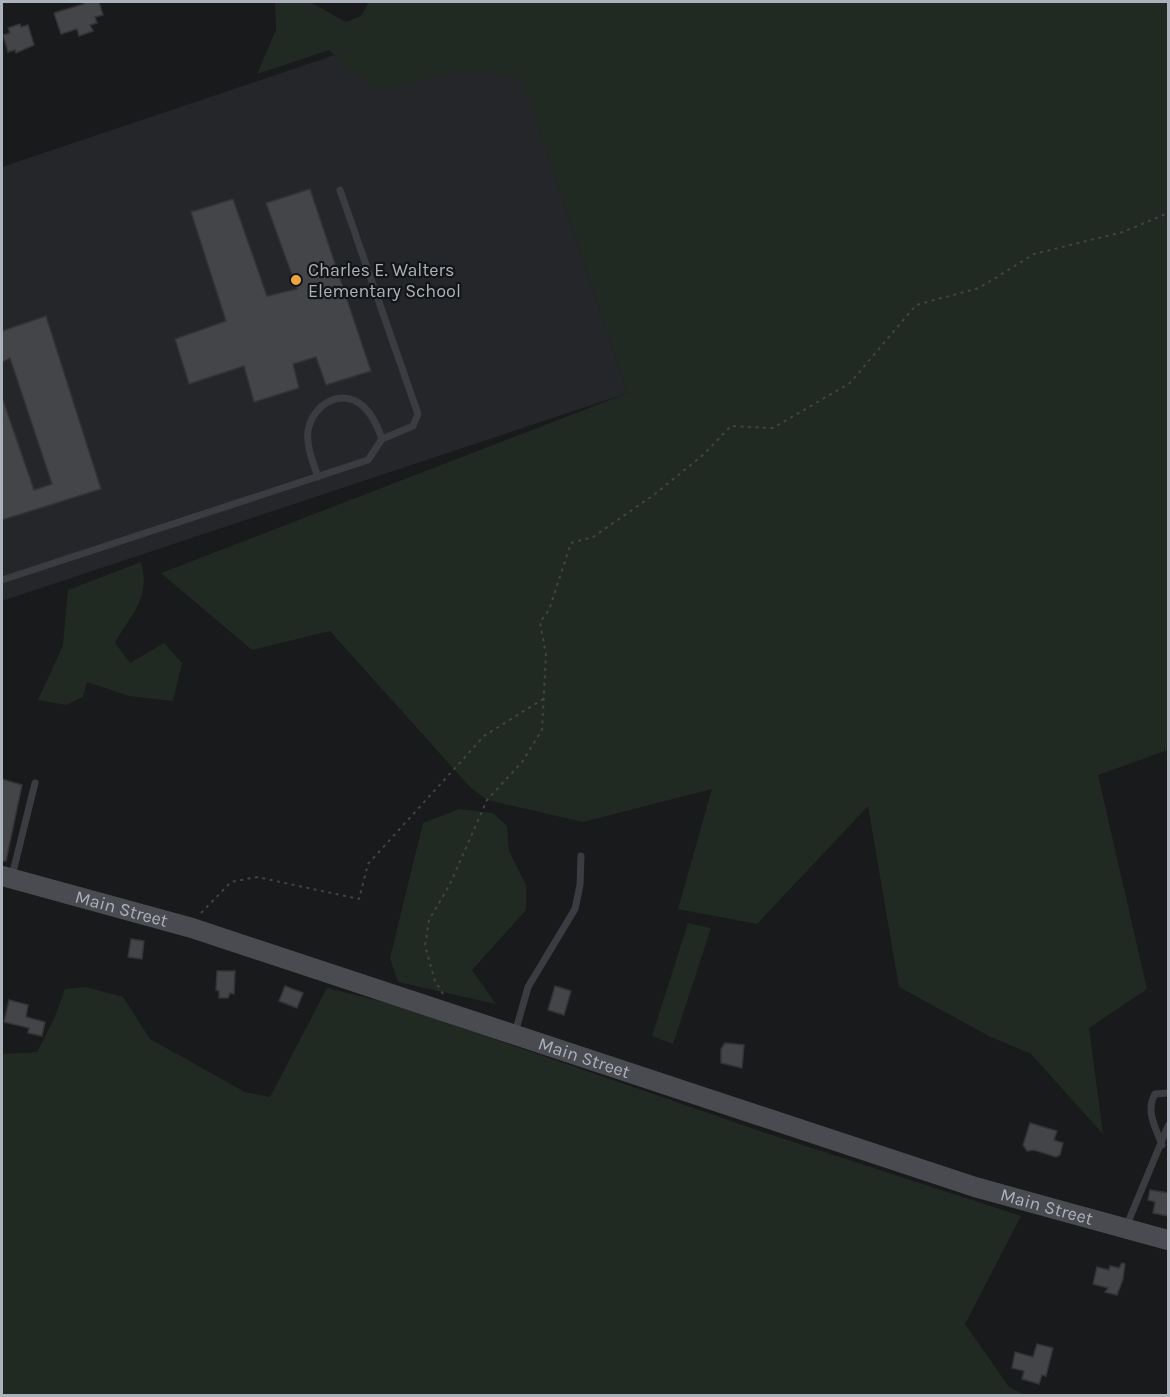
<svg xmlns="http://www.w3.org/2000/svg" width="1170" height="1397" font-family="Karla,sans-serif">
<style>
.built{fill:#252629}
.green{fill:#212a22}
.building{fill:#444549;stroke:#343438;stroke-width:1.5}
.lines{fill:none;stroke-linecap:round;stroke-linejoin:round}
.path{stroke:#414348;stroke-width:2;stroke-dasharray:3 4.5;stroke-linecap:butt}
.lane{stroke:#3b3c41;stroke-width:7}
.secondary{stroke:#494b51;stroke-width:20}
.poi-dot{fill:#eea53f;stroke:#141517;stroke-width:2}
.labels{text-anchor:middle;stroke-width:4.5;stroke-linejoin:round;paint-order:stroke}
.poi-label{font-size:18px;fill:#acb2bb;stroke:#141517;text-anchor:start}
.street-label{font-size:18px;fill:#acb2bb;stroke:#141517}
</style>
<rect width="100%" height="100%" fill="#191a1c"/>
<path class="built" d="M492,2H496L628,393L2,601V167Z"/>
<path class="green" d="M275,2H310L346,22L361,16L369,2H1168V750L1098,775L1147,989L1089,1028L1103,1134L1031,1054L989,1036L899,987L868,806L757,924L678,909L712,789L583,822L487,800L470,787L330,631L252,650L161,573L628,393L522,80C502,76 478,70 458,72C435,73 396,94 376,87C357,81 342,62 329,50L257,74L276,30Z
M141,562C151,599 132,611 115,643L130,663L164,643L182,663L173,701L129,696L87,682L83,697L66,705L38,700L63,645L68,590Z
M459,809L493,813L507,826L509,851L526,885V910L472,970L496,1004L398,982L390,958L423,823Z
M688,923L711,928L673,1044L652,1036Z
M86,987L123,997L150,1039L245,1092L270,1097L327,988L396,1005L760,1131L1021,1216L965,1324L1009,1387L1025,1395H2V1054L37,1052L54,1019L65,989Z"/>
<path class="building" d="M83,2H99L103,15L95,17L97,23L90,25L93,31L79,36L77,29L61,34L54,13L84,4Z
M20,24L21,27L28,25L34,45L16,53L15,50L8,52L3,35L10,33L8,28Z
M310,189L371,371L326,385L316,357L293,364L299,388L254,402L244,366L189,384L175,339L226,321L191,212L233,199L267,296L297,289L266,203Z
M46,316L101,489L2,520V397L34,490L52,484L10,358L2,362V331Z
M2,779L22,785L6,861H2Z
M131,939L144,941L142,959L128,957Z
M217,971H235L234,994L230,993L228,998H219V991L216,990Z
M285,986L303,993L297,1008L279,1001Z
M555,986L571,991L564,1015L548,1010Z
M9,1000L28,1005L26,1017L45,1022L42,1036L28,1033L29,1028L4,1022Z
M725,1043L744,1045L742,1068L721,1063V1049Z
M1030,1123L1057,1131L1054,1140L1063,1143L1060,1155L1056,1157L1034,1150L1027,1151L1023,1145Z
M1150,1190L1168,1193V1216L1153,1213L1155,1202L1148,1200Z
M1122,1263L1125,1264L1123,1279L1117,1295L1105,1292L1108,1288L1093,1284L1097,1267L1109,1270L1110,1266L1119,1268Z
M1037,1344L1053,1348L1046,1376L1042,1375L1039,1384L1022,1379L1024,1371L1012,1368L1015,1352L1033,1357Z"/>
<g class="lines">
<path class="path" d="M201,913L231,882L257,877L359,899L368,864L484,736L543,699
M443,994L435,981L425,946L429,920L450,884L487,800L522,762L542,730L546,655L540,622L549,610L571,543L593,537L655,494L703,455L731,426L773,428L850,383L916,305L979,288L1034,254L1123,232L1168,213"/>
<path class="lane" d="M318,477C313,462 306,446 308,431C312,405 341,387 363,406C373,415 378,427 382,439
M2,580L368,460L382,439L413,426L418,414L340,190
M12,876L35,783
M515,1033L528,987L575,909L580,885L581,856
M1162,1145C1156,1128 1145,1111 1155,1094L1168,1093
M1126,1227L1168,1126"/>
<path class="secondary" id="s1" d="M2,876L192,928L975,1187L1168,1240"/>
</g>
<circle class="poi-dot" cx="296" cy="280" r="6"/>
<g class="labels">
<g class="poi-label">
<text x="308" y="276">Charles E. Walters<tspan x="308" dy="21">Elementary School</tspan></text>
</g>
<g class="street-label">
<text dy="6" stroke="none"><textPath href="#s1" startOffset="124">Main Street</textPath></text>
<text dy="6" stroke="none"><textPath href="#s1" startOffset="610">Main Street</textPath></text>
<text dy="6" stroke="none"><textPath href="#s1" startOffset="1096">Main Street</textPath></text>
</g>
</g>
<rect width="1170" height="1397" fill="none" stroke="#acb2bb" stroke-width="6"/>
</svg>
